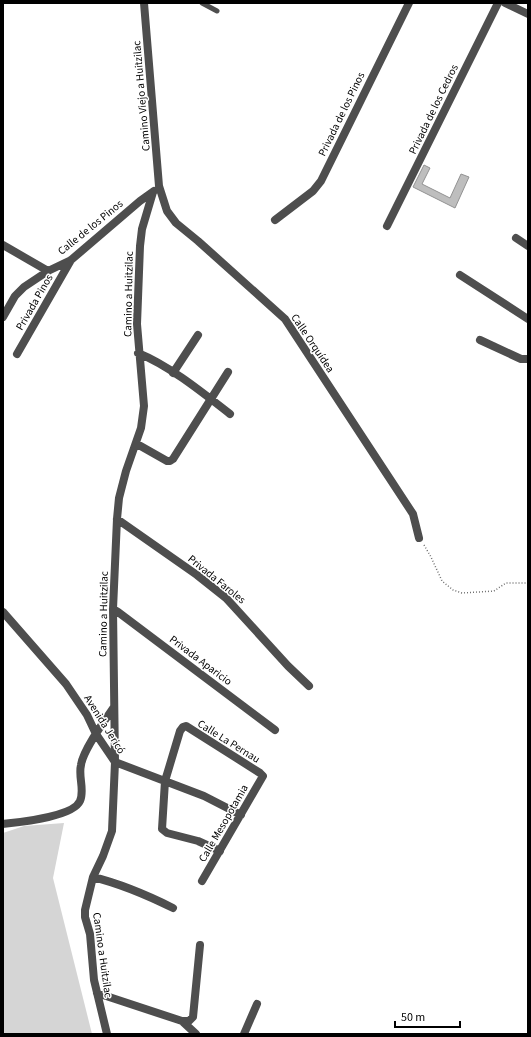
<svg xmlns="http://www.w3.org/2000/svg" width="531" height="1037" font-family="'Source Sans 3',sans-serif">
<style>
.green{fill:#d5d5d5}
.building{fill:#bebebe;stroke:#929292}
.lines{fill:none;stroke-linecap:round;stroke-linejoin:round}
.path{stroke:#707070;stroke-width:1.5;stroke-dasharray:1 2;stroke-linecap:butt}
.service{stroke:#4e4e4e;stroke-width:5}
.minor{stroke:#4e4e4e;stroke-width:8}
.tertiary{stroke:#4e4e4e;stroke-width:8}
.labels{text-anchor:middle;stroke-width:3;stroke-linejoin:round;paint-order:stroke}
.street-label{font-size:11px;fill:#000;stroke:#fff}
</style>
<rect width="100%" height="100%" fill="#fff"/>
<path class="green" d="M64,823L53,878L92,1034H3V833L24,826Z"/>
<path class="building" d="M424,165L430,168L422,184L450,198L461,174L469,177L455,208L413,187Z"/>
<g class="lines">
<path class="path" d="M424,545L431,557L442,581L453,590L462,593L494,591L506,583H528"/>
<path class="service" d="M202,3L217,11"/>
<path class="minor" d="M144,3L159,186L167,211L176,223L198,241L285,319L413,514L419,538
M275,220L313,191L321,181L409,3
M387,226L498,3
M516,238L528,246
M3,245L48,271
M460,275L528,319
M3,317L15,296L24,287L48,271L71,260L140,201L154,191
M480,340L521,359H528
M138,353C170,366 203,393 230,414
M17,354L71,260
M173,373L198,335
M137,444L167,461H170L173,459L228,372
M117,519L197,575L226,598L288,666L309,686
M113,609L118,612L275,730
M3,612L66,684L87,715L96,734L115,762L204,796L241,815
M3,824C20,822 73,817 80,801C85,790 78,777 81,765C83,750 105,720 114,707
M93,877C121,884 147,895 173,908
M202,881L263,776L260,773L186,726L183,727L180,731L165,781L162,829L167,833L198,841L220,851
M97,993L182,1021L196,1034
M182,1021H189L193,1017L200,945
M107,1034L94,980L90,934L85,917V910L93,877L103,856L112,831L115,762L113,609L117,519L119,498L126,471L141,428L144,406L137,324L140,246L142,229L153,192
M244,1034L257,1004"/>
<path class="tertiary" d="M505,3L528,14"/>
</g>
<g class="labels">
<g class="street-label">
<text transform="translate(141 96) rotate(-95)" y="4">Camino Viejo a Huitzilac</text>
<text transform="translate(433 109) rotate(-64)" y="4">Privada de los Cedros</text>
<text transform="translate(341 114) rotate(-64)" y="4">Privada de los Pinos</text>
<text transform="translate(90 227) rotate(-39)" y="4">Calle de los Pinos</text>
<text transform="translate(128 294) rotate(-89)" y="4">Camino a Huitzilac</text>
<text transform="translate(34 302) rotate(-60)" y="4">Privada Pinos</text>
<text transform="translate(313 343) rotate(56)" y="4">Calle Orquídea</text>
<text transform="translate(217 579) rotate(39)" y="4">Privada Faroles</text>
<text transform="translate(103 614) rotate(-89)" y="4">Camino a Huitzilac</text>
<text transform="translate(201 660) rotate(37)" y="4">Privada Aparicio</text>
<text transform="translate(105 724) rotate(58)" y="4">Avenida Jericó</text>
<text transform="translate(229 741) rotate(32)" y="4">Calle La Pernau</text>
<text transform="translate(223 823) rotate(-60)" y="4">Calle Mesopotamia</text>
<text transform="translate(103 955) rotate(82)" y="4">Camino a Huitzilac</text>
</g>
</g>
<rect width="531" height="1037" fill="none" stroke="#000000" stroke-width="8"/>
<path d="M395 1021v6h65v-6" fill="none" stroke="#000000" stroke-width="2"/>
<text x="401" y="1021" font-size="12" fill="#000000" stroke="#ffffff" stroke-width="3" paint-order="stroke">50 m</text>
</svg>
